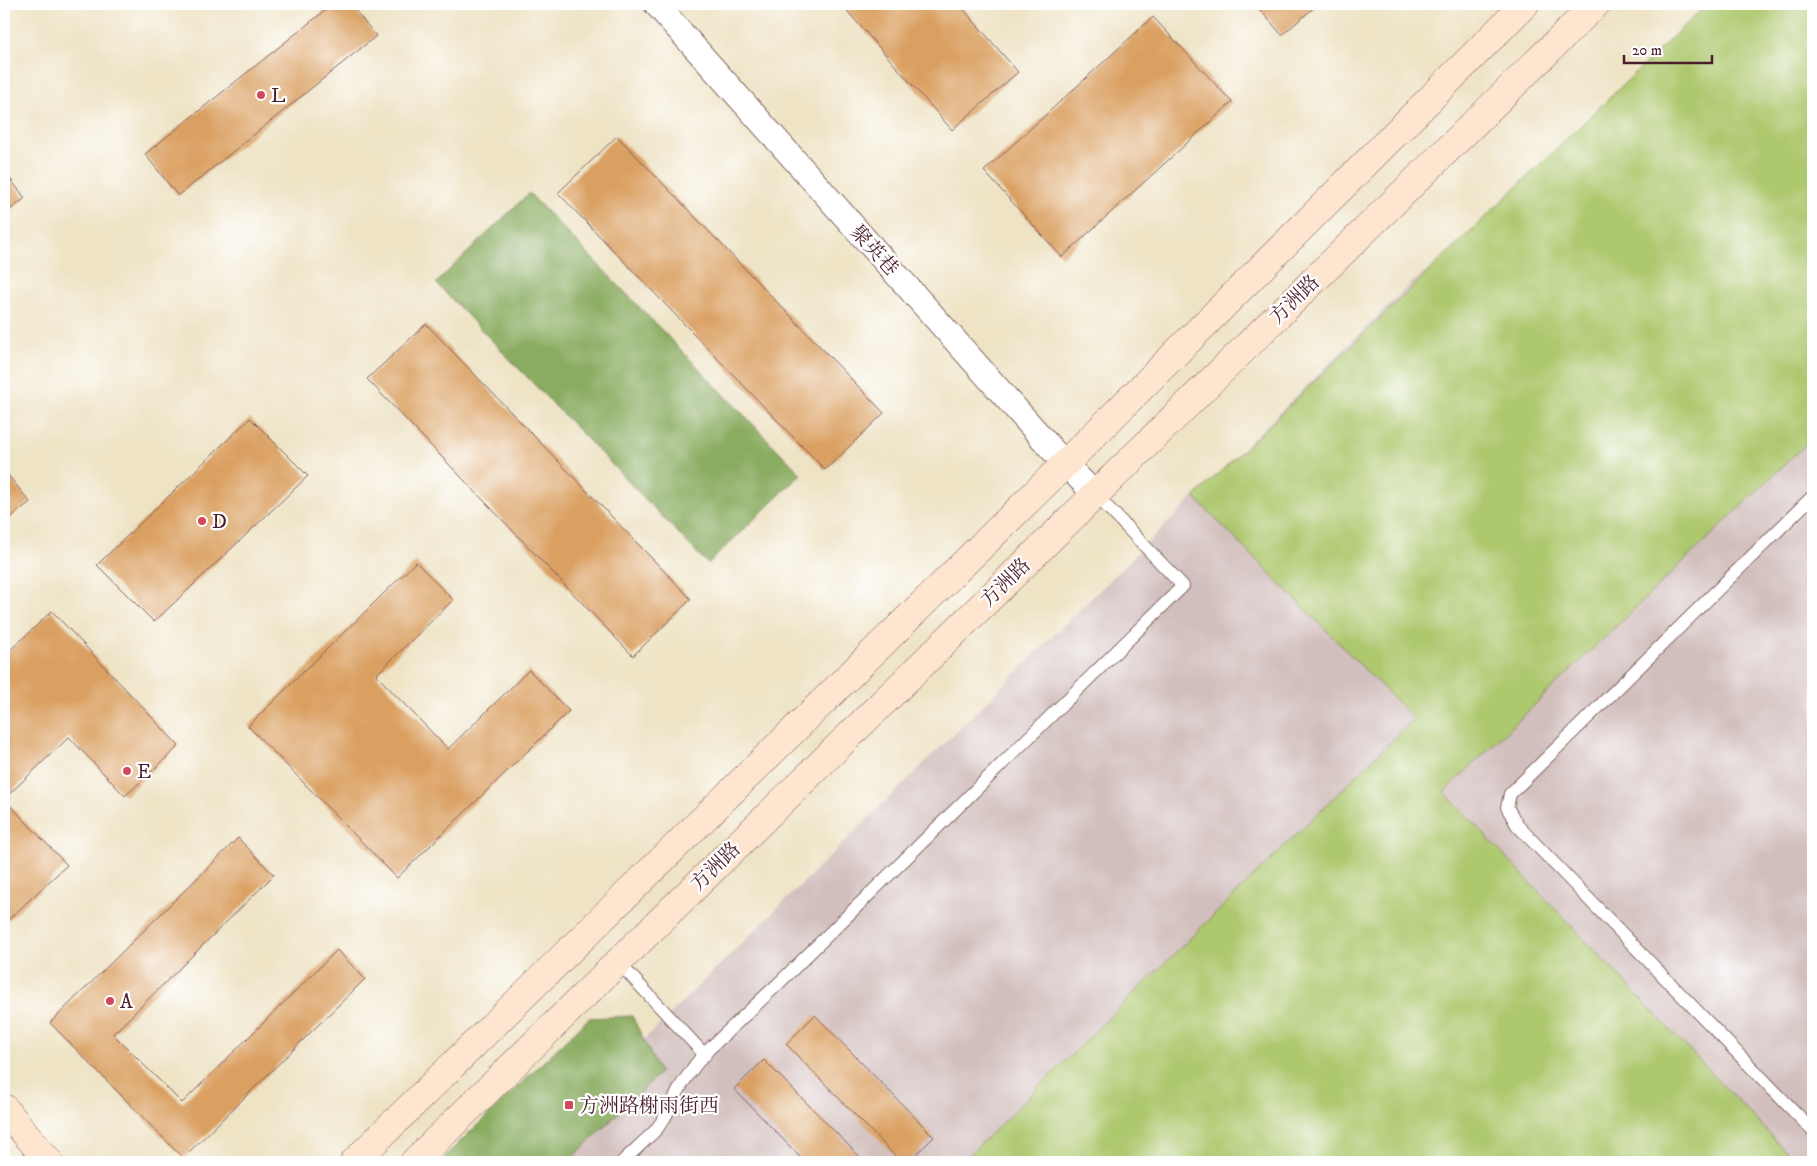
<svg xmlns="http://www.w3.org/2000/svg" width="1817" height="1166" font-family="'IM FELL DW Pica','Noto Serif SC',serif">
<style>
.industrial{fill:#d1bfbd}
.green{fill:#aec86e;stroke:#7c744c}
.forest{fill:#8aac61;stroke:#6a6646}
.building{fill:#daa062}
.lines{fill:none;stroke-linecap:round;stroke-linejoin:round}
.service-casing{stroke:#836461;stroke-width:14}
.minor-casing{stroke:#836461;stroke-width:26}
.secondary-casing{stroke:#836461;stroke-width:29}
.service{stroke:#fff;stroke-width:12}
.minor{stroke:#fff;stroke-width:24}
.secondary{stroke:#fde5d0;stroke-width:28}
.poi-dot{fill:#d1495b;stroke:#fff;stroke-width:2}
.labels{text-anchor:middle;stroke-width:4.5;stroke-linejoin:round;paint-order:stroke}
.poi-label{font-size:20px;fill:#4a1f2b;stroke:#fff;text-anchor:start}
.street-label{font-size:20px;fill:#4a1f2b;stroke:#fff}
</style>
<rect width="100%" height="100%" fill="#fff"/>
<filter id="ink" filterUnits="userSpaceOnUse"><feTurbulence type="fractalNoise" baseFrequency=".02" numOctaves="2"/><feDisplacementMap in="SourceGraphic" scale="10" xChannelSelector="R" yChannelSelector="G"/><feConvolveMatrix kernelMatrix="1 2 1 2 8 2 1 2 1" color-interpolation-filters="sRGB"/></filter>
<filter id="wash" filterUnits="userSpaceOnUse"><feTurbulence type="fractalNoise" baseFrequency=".0096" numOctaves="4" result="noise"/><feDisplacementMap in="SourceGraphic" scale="20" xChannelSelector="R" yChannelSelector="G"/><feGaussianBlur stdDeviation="1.12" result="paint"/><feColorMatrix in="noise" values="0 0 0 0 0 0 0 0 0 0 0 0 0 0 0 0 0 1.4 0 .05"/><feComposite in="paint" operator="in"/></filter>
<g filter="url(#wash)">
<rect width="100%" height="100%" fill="#eee3c5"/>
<path class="industrial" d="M1813,4V1162H520L1412,282Z"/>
<path class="green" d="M1707,4H1813V437L1444,792L1796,1162H962L1414,719L1194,497Z"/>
<path class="forest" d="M529,193L801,474L708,564L436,283Z
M632,1016L660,1073L568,1162H439L589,1018Z"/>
<g id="blocks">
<path class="building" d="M333,4H350L376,36L178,196L145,154Z
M841,4H959L1018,72L952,130Z
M1255,4H1318L1282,35Z
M1153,17L1232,102L1062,257L984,171Z
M617,136L884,413L825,470L558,193Z
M4,171L25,198L4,215Z
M426,324L691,599L633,656L367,379Z
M250,418L308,476L154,622L97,565Z
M4,470L30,502L4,523Z
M416,562L453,600L376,675L448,749L529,670L569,711L397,878L248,726Z
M52,611L179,746L125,796L69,737L4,799L67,865L6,922L4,920V656Z
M238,838L274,875L113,1034L182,1103L337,950L365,979L183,1158L50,1023Z
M815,1015L934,1137L908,1162H901L786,1044Z
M764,1060L865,1162H805L734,1089Z"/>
</g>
</g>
<g filter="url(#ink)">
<use href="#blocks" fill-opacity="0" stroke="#836461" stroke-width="1"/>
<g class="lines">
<g class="service-casing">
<path id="service" d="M1813,496L1510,794L1507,807L1517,825L1813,1131
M618,962L705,1055
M622,1162L656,1130L665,1117L682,1084L696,1064L708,1050L779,983L1183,586L1095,494"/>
</g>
<g class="minor-casing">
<path id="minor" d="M656,4L1065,464L1095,494"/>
</g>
<g class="secondary-casing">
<path id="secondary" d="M4,1108L49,1162
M354,1162L1065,464L1525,4
M414,1162L1596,4"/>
</g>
<use href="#service" class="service"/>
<use href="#minor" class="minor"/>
<use href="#secondary" class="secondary"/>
</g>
</g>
<g class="poi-dot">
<circle cx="261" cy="95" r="5"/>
<circle cx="202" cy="521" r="5"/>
<circle cx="127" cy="771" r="5"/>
<circle cx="110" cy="1001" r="5"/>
<rect x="564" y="1100" width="10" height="10" rx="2.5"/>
</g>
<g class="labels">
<g class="poi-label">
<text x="271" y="102">L</text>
<text x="212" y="528">D</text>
<text x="137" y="778">E</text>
<text x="120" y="1008">A</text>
<text x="579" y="1112">方洲路榭雨街西</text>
</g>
<g class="street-label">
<text transform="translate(875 250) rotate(48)" y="7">聚英巷</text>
<text transform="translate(1294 299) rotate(-44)" y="7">方洲路</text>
<text transform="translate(1005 582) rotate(-44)" y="7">方洲路</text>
<text transform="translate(715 866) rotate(-44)" y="7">方洲路</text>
</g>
</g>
<rect width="1817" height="1166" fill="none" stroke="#fff" stroke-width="20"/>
<path d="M1624 55v8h88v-8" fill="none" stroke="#4a1f2b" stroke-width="2.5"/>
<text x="1632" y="55" font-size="15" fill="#4a1f2b" stroke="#ffffff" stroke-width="4" paint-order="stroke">20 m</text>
</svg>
